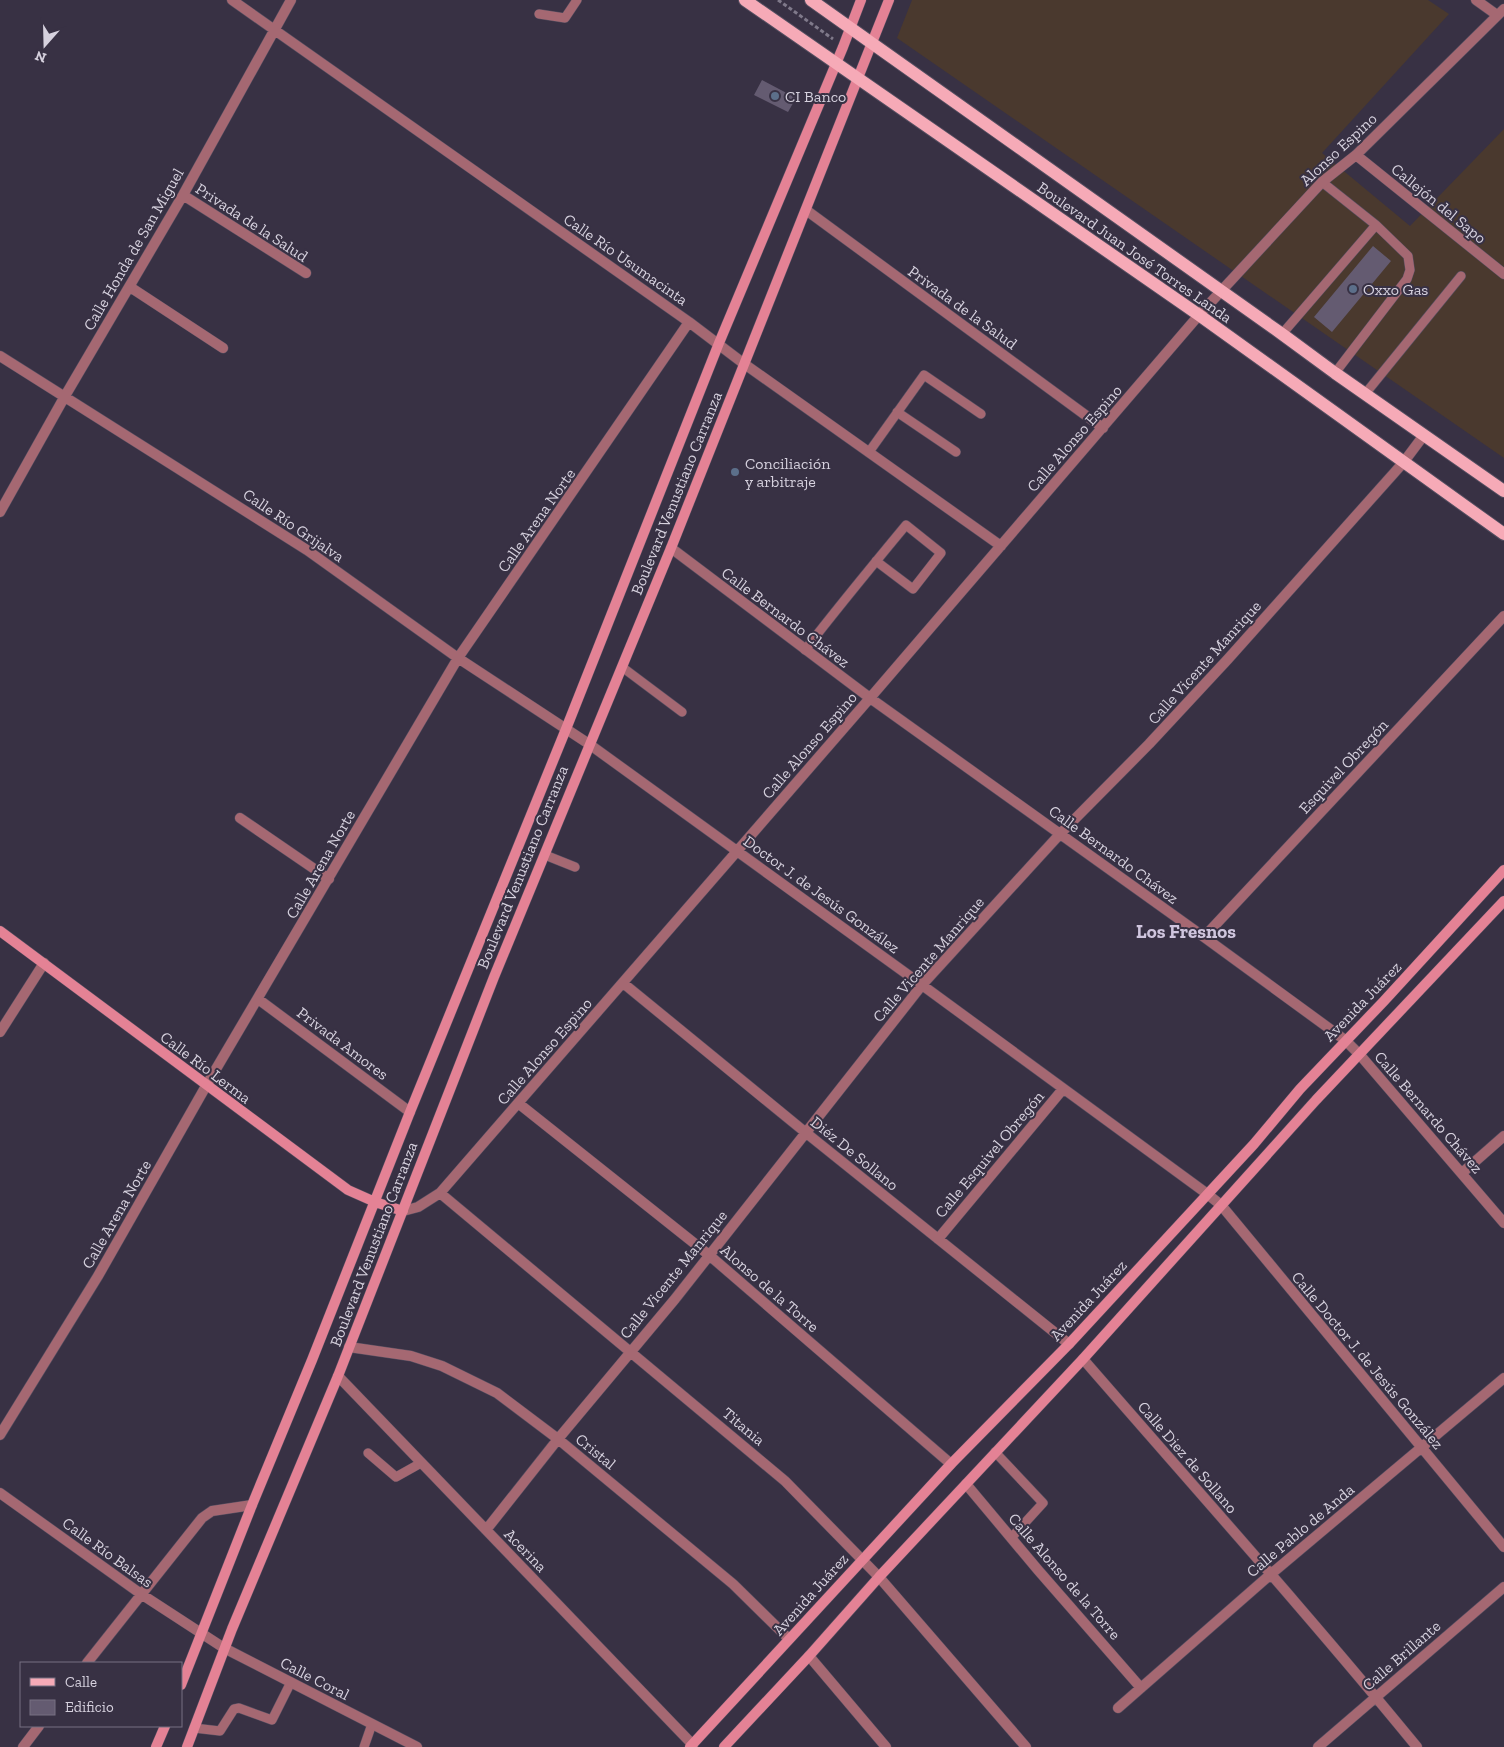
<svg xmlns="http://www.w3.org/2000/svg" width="1504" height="1747" font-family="'Zilla Slab',serif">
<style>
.industrial{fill:#4a392e}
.building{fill:#645b71}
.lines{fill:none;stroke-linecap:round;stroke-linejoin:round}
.lane-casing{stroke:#544e60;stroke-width:10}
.street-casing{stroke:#544e60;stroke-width:11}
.secondary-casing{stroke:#544e60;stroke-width:11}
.primary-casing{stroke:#544e60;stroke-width:14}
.path{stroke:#7f798a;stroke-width:3;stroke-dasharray:4 2.5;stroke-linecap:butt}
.lane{stroke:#a56872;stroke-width:9}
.street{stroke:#a56872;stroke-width:10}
.secondary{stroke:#e48295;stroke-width:10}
.primary{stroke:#f6aab7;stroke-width:12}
.service-dot{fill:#5c6f8a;stroke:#383144;stroke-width:2}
.labels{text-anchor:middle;stroke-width:4;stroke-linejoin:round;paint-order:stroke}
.poi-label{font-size:16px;fill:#d6d1de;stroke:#383144;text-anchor:start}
.street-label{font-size:16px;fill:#d6d1de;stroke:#383144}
.quarter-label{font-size:19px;font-weight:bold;fill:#cfc5de;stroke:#383144}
</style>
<rect width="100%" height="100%" fill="#383144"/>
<path class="industrial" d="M912,0H1428L1449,14L1322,153L1410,226L1504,129V458L897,38Z"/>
<path class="building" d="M762,80L796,98L788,112L754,95Z
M1373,246L1391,261L1332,332L1314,317Z"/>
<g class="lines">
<g class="lane-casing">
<path id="lane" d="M539,14L565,18L577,0
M1322,182L1376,225L1408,256L1410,270L1407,279L1335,373
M1282,334L1376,225
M1365,394L1461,276
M897,412L956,452
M869,452L924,375L981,414
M805,650C838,607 872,566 906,525L941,553L913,589L876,561
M622,667L682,712
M545,855L575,867
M995,1452L1043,1503L1011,1538
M368,1453L396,1477L421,1463
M194,1728L220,1731L234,1709L239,1708L272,1720L291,1682
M364,1747L372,1724"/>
</g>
<g class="street-casing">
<path id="street" d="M232,0L689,322L743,363L1001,546
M1476,0L1497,15
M1356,155L1504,274
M183,195L306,273
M806,210L1103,428
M130,287L223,348
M0,356L307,550L458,658L589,744L922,985L1206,1193L1221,1205L1504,1547
M0,512L65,396L183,195L291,0
M671,548L870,698L1204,937L1345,1040L1360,1055L1504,1223
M240,818L329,879
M1204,937L1504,616
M623,983L805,1132L1069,1344
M258,999L410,1112
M0,1032L44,963
M518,1103L709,1255L951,1464
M1462,1173L1504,1136
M440,1193L785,1481L879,1577L1026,1747
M403,1211L418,1207L440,1193L870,698L1199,315L1322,182L1356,155L1504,9
M938,1239L1063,1089
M349,1347L411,1356L442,1366L497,1393L558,1439L733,1584L789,1639
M1083,1359C1195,1488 1309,1615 1417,1747
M338,1376L693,1745
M0,1435L98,1276L206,1086L458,658L689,322
M966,1484L1038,1570L1141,1688
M0,1493L141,1594L224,1648L417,1747
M486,1530L558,1439L675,1299L922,985L1060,834L1149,744L1228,659L1403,463L1424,435
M809,1656L886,1747
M87,1663L202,1518L212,1511L252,1505
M1118,1708L1271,1574L1504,1378
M23,1747L39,1726
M1318,1747L1504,1587"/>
</g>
<g class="secondary-casing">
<path id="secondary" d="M0,931L348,1190L375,1202L403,1211
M181,1685L252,1505L312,1360L410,1112L566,729L719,343L843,47L861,0
M156,1747L165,1726
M187,1747L232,1629L338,1376L494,977L671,548L889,0
M690,1747L951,1464L1069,1344L1254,1144L1300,1089L1384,1001L1504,870
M724,1747L809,1656L879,1577L1083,1359L1316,1100L1504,901"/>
</g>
<g class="primary-casing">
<path id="primary" d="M745,0L1199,315L1504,534
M811,0L1282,334L1335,373L1504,491"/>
</g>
<path class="path" d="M778,0L833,39"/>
<use href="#lane" class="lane"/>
<use href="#street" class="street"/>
<use href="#secondary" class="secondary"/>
<use href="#primary" class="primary"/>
</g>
<g class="service-dot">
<circle cx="775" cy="96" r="5"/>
<circle cx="1353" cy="289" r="5"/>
<circle cx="735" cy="472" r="5"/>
</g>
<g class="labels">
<g class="poi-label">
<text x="785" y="102">CI Banco</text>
<text x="1363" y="295">Oxxo Gas</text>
<text x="745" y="469">Conciliación<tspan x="745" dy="18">y arbitraje</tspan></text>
</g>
<g class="street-label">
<text transform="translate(1338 149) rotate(-43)" y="6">Alonso Espino</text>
<text transform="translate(1439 203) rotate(39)" y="6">Callejón del Sapo</text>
<text transform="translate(252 222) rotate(33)" y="6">Privada de la Salud</text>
<text transform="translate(133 249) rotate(-60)" y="6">Calle Honda de San Miguel</text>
<text transform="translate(1135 252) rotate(35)" y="6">Boulevard Juan José Torres Landa</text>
<text transform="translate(626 259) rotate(35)" y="6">Calle Río Usumacinta</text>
<text transform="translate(963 307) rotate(36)" y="6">Privada de la Salud</text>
<text transform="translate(1074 438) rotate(-49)" y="6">Calle Alonso Espino</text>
<text transform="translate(676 493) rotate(-68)" y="6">Boulevard Venustiano Carranza</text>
<text transform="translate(536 520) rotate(-55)" y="6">Calle Arena Norte</text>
<text transform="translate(294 525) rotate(34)" y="6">Calle Río Grijalva</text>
<text transform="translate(786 617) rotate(37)" y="6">Calle Bernardo Chávez</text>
<text transform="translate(1204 662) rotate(-48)" y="6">Calle Vicente Manrique</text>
<text transform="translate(809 745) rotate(-49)" y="6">Calle Alonso Espino</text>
<text transform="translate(1343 766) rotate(-47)" y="6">Esquivel Obregón</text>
<text transform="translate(1114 854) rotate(36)" y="6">Calle Bernardo Chávez</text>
<text transform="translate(320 864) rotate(-60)" y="6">Calle Arena Norte</text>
<text transform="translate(522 867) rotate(-68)" y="6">Boulevard Venustiano Carranza</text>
<text transform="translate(822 894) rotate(36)" y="6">Doctor J. de Jesús González</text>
<text transform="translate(928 959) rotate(-49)" y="6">Calle Vicente Manrique</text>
<text transform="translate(1362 1001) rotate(-46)" y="6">Avenida Juárez</text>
<text transform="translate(343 1043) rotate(37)" y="6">Privada Amores</text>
<text transform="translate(544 1051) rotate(-49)" y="6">Calle Alonso Espino</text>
<text transform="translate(206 1067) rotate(37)" y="6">Calle Río Lerma</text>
<text transform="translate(1429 1112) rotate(49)" y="6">Calle Bernardo Chávez</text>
<text transform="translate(855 1153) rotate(39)" y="6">Diéz De Sollano</text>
<text transform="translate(989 1154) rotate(-50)" y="6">Calle Esquivel Obregón</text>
<text transform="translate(116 1214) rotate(-60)" y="6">Calle Arena Norte</text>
<text transform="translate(373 1244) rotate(-69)" y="6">Boulevard Venustiano Carranza</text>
<text transform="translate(673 1274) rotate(-51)" y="6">Calle Vicente Manrique</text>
<text transform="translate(770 1288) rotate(41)" y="6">Alonso de la Torre</text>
<text transform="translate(1088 1300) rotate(-47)" y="6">Avenida Juárez</text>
<text transform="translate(1368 1360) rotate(50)" y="6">Calle Doctor J. de Jesús González</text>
<text transform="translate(744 1426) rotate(40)" y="6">Titania</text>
<text transform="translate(596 1451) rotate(39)" y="6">Cristal</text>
<text transform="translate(1188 1457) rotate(49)" y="6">Calle Diez de Sollano</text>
<text transform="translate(1300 1530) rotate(-40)" y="6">Calle Pablo de Anda</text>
<text transform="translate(526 1550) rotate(46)" y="6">Acerina</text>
<text transform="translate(108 1552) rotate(36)" y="6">Calle Río Balsas</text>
<text transform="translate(1065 1576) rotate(49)" y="6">Calle Alonso de la Torre</text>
<text transform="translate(810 1594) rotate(-48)" y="6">Avenida Juárez</text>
<text transform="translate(1401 1655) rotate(-41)" y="6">Calle Brillante</text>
<text transform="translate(315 1678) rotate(27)" y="6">Calle Coral</text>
</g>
<g class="quarter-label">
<text x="1186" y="938">Los Fresnos</text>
</g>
</g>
<rect x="20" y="1662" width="162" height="65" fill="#383144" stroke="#777182"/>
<rect x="30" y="1678" width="25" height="8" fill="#f6aab7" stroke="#777182"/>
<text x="65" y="1687" font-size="15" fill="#d6d1de">Calle</text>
<rect x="30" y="1700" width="25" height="15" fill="#645b71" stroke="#777182"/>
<text x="65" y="1712" font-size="15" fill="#d6d1de">Edificio</text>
<g transform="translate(45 45) rotate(200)" stroke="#383144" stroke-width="4" paint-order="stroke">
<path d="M0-4L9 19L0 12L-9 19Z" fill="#d6d1de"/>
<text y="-8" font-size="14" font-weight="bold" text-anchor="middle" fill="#d6d1de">N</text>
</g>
</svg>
